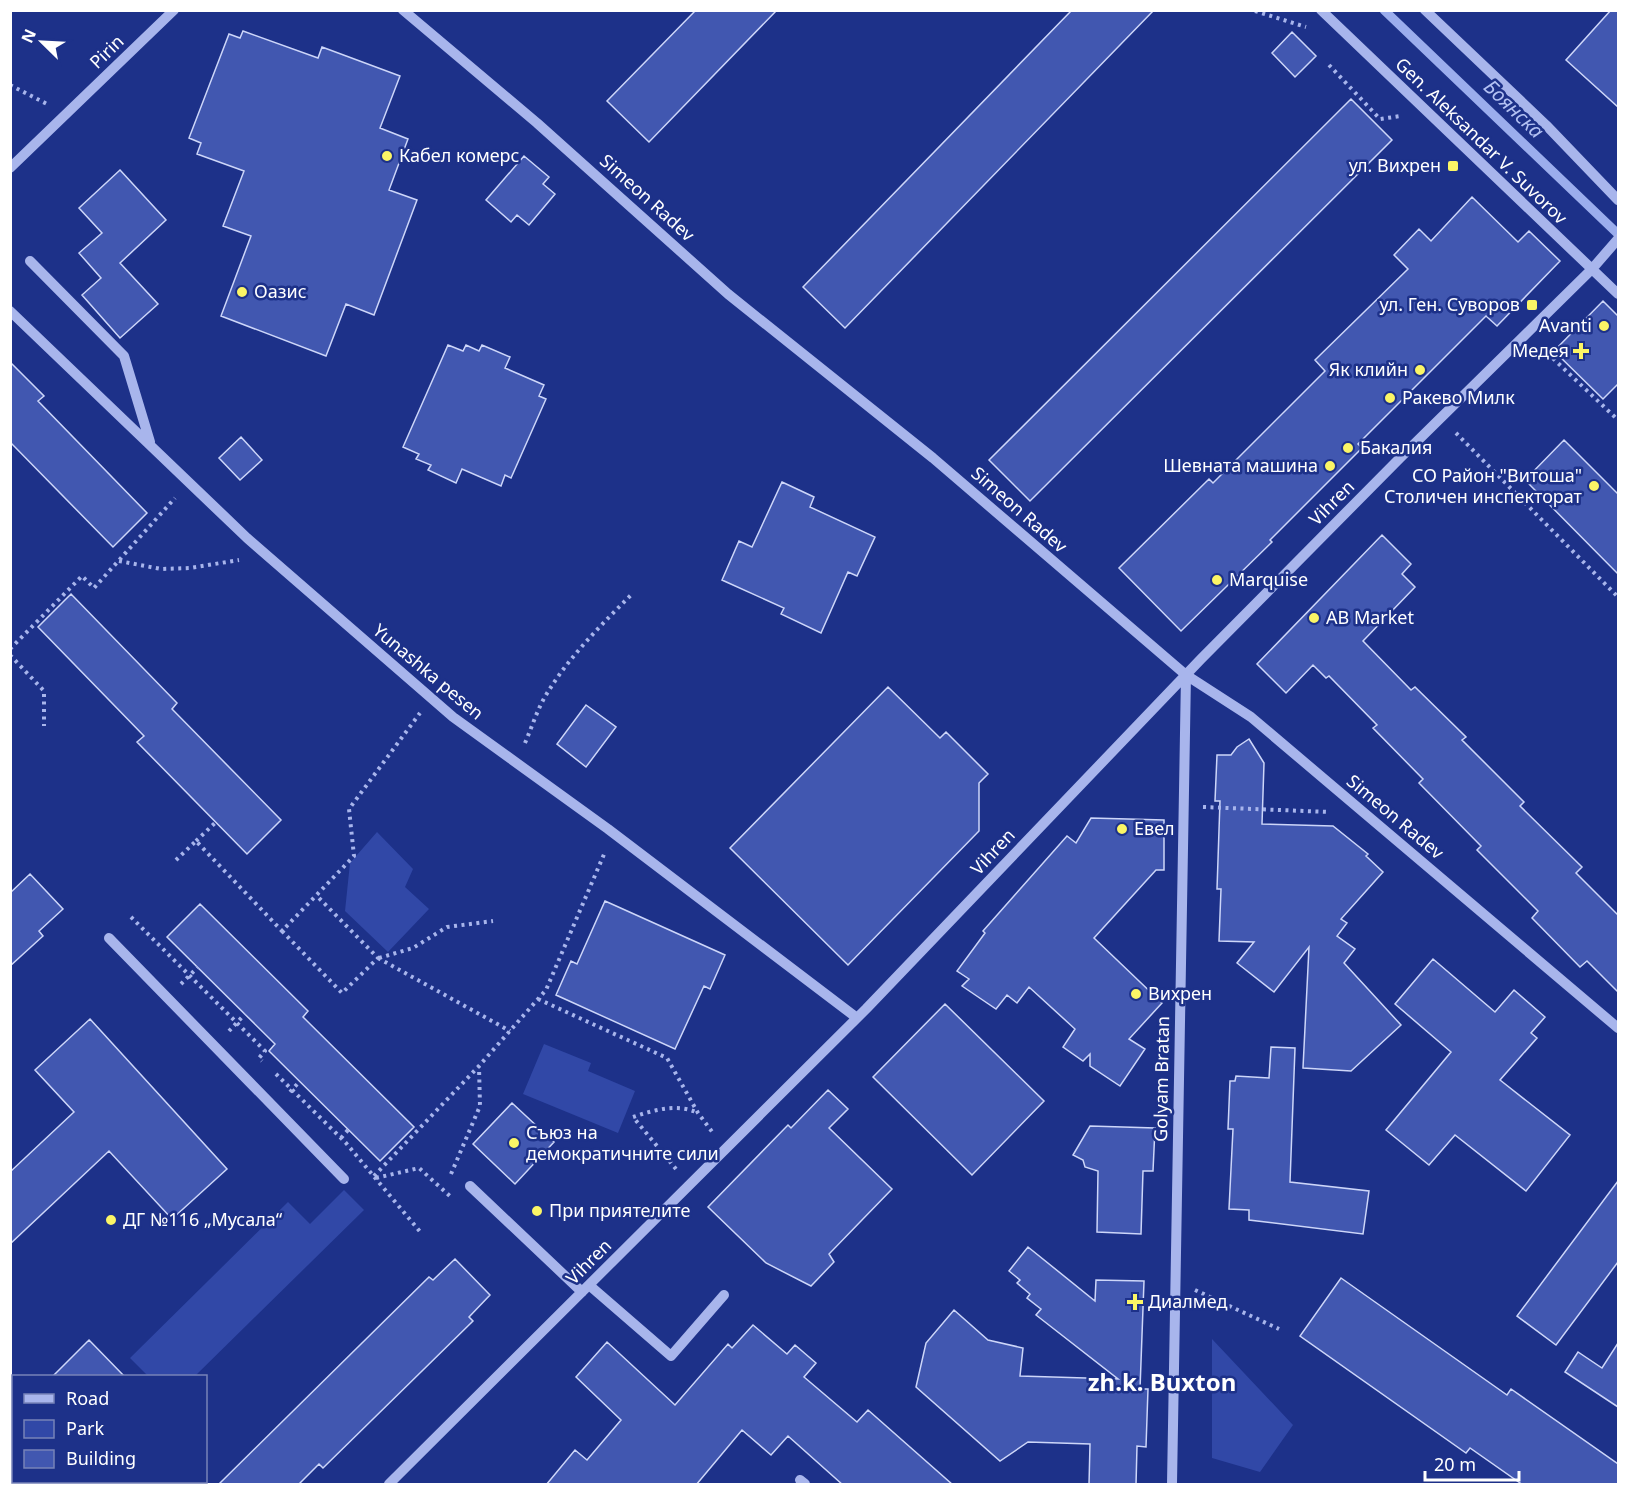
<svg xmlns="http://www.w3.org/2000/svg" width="1629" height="1495" font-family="'Noto Sans',sans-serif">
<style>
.green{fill:#3148a7}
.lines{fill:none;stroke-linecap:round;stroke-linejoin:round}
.stream{stroke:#9baded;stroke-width:9}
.building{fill:#4157b0;stroke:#cdd6f9;stroke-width:1.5}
.path{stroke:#a8b5ec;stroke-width:4;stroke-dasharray:3 4.5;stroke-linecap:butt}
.minor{stroke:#a8b5ec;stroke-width:10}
.poi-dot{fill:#fbf566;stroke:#1d3189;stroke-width:2}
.labels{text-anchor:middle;stroke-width:5;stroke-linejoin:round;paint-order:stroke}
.street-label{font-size:18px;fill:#fff;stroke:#1d3189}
.poi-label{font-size:18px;fill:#fff;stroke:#1d3189;text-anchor:start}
.water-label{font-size:20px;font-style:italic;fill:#b3c1f3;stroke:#1d3189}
.district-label{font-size:24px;font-weight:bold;fill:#fff;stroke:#1d3189}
</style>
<rect width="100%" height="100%" fill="#1d3189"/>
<path class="green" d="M377,832L413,869L405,887L429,909L388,952L345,911L350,863Z
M544,1044L591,1063L588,1071L635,1091L618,1133L523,1094Z
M344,1190L364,1210L195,1376H148L130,1358L288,1202L310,1224Z
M1212,1339L1293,1425L1260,1472L1212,1458Z"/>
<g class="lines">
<path class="stream" d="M1384,10L1618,234"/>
</g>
<path class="building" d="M696,10H777L649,142L607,101Z
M1072,10H1154L845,328L803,287Z
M1611,10H1618V107L1566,60Z
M243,31L318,58L322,47L400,76L380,128L408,139L389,190L417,200L374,315L346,304L326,356L221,316L251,236L223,226L244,171L197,154L201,143L189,138L229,34L240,38Z
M1292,32L1316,56L1295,77L1272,53Z
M1351,99L1392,140L1030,501L989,460Z
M524,156L549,177L543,184L555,194L529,225L517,215L511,222L486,200Z
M120,170L166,220L120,263L158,304L120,338L82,295L101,278L79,253L102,233L79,208Z
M1472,197L1518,242L1529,231L1560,261L1497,326L1486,316L1358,444L1362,448L1270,540L1272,542L1181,631L1119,568L1209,479L1213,483L1325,371L1315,360L1408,269L1394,255L1419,229L1431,241Z
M1603,301L1618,316V384L1603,399L1554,351Z
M448,345L463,351L466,345L479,351L482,345L510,357L505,368L544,385L539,396L546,399L511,478L505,475L501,486L462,469L456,483L428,470L431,465L416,459L419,454L403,447Z
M10,362L44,396L38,401L147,513L113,547L10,442Z
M241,437L262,460L240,480L219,458Z
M1564,440L1618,494V574L1525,480Z
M782,482L814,497L810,507L875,537L857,576L848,572L821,633L781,614L784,608L722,580L739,541L752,547Z
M1382,535L1411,564L1402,574L1415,587L1363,641L1411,690L1415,687L1466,737L1462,740L1524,802L1520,806L1582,867L1576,873L1618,915V992L1587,961L1580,967L1532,918L1538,911L1477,850L1481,846L1419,783L1423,779L1373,728L1377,725L1329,676L1326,678L1313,665L1286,693L1257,664Z
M71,594L177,703L172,709L281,820L247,854L137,742L144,736L38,627Z
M888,687L940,738L946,732L988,774L979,783V831L848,965L730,848Z
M586,705L616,727L586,767L557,744Z
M1249,739L1264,763L1262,824L1333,826L1368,854L1366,856L1383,872L1341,919L1347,923L1337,936L1355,949L1344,963L1401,1025L1351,1071L1303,1068L1309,947L1274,992L1237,963L1254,942L1219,941L1221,889H1217L1220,801H1215L1217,755H1231L1237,747Z
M1091,818L1164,820V870H1156L1094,938L1162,1003L1129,1039L1145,1049L1120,1086L1090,1066V1054L1083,1061L1063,1047L1075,1029L1029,987L1017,1003L1007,995L996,1009L962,986L969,979L957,971L985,933L983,931L1067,836L1076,843Z
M30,874L63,909L39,931L43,936L10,966V893Z
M605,901L725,955L710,989L704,986L675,1049L556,995L571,961L577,964Z
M200,904L308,1011L303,1017L414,1127L380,1161L269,1051L275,1044L167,937Z
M1433,959L1495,1012L1514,990L1545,1017L1531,1033L1537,1038L1500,1080L1570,1135L1526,1191L1455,1135L1429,1165L1386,1130L1451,1052L1395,1004Z
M945,1004L1044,1101L972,1175L873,1077Z
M90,1019L227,1169L172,1219L109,1151L10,1244V1172L74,1112L35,1070Z
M1271,1047L1295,1048L1290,1182L1369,1191L1363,1234L1249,1220V1210L1229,1209L1233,1129H1228L1230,1081H1235L1236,1076L1269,1078Z
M828,1090L848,1109L829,1128L892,1189L829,1254L834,1262L811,1286L766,1263L708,1207L788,1125L791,1128Z
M512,1103L554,1142L515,1184L473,1144Z
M1090,1126L1155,1128L1153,1171H1143L1141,1234L1097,1232L1098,1171L1085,1167L1083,1160L1073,1155Z
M1618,1181V1262L1556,1345L1517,1316Z
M1028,1247L1095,1301L1096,1280L1144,1281L1140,1389H1148L1146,1447L1137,1446L1136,1485H1089L1090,1444L1028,1442L1000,1461L916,1387L926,1343L954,1310L988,1340L1023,1348L1020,1376L1118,1379L1036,1315L1041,1309L1027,1298L1030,1294L1017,1283L1020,1280L1009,1271Z
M455,1259L490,1295L469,1317L473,1321L323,1468L319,1464L298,1485H218L429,1277L433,1280Z
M1341,1278L1507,1395L1511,1389L1618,1464V1485H1523L1470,1448L1466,1453L1300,1336Z
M753,1325L787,1354L795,1345L816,1363L804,1377L857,1422L868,1410L953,1485H843L788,1436L771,1455L742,1430L696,1485H546L575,1450L587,1460L621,1420L576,1377L607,1342L675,1405L728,1344L732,1348Z
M89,1340L125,1377H52Z
M1618,1343V1407L1565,1372L1578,1352L1602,1368Z"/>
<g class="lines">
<path class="path" d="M1255,11L1306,27
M1329,65L1380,119L1401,116
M10,85L47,104
M1542,348L1618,420
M1456,433L1618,597
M119,561L161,569L190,568L239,560
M10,649L82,576L94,588L175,498
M10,655L44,691V726
M525,743C532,727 537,710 546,695C568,658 600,626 631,595
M1203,807L1330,812
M196,841L216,822
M176,860L196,841L282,931L354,856L349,809L420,713
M131,917L265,1051L259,1058L262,1061
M282,931L342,993L378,958L316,895
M378,958L510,1031
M379,958L413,948L447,927L493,921
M181,984L198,967
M538,999L667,1058L698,1113L713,1133
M229,1031L245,1014
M276,1074L346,1143L422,1234
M290,1092L300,1081
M341,1138L348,1130
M676,1169L633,1117C654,1110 677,1103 698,1113
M451,1174L480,1106L479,1067
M374,1176L479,1066L546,990L605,852
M376,1178L419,1168L452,1198
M1195,1290L1279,1329"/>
<path class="minor" d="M403,10L537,123L728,294L933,458L1186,675L1251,717L1618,1028
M1321,10L1618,294
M1425,10L1546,125L1618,200
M10,168L174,10
M30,261L124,356L150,442
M10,311L247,538L453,717L608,829L857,1018
M109,938L344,1179
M470,1186L582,1292
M589,1285L671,1356L724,1295
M800,1480L805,1484
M389,1484L866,1009L1201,659L1400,458L1592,269L1618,239
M1172,1484L1186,675"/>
</g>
<g class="poi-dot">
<circle cx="387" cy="156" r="6"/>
<rect x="1447" y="160" width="12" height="12" rx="3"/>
<circle cx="242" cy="292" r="6"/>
<rect x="1526" y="299" width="12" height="12" rx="3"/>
<circle cx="1604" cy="326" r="6"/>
<path d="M1578 342h6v6h6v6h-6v6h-6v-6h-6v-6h6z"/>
<circle cx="1420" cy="370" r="6"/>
<circle cx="1390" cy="398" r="6"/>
<circle cx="1348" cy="448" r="6"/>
<circle cx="1330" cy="466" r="6"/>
<circle cx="1594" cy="486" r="6"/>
<circle cx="1217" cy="580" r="6"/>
<circle cx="1314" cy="618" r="6"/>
<circle cx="1122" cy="829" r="6"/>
<circle cx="1136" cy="994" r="6"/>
<circle cx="514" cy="1143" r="6"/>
<circle cx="537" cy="1211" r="6"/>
<circle cx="111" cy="1220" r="6"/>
<path d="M1132 1293h6v6h6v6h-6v6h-6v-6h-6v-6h6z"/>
</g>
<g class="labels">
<g class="street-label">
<text transform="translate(107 52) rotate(-44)" y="6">Pirin</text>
<text transform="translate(1481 141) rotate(44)" y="6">Gen. Aleksandar V. Suvorov</text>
<text transform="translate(647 198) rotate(42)" y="6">Simeon Radev</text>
<text transform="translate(1332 503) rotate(-45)" y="6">Vihren</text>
<text transform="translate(1019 510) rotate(41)" y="6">Simeon Radev</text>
<text transform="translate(428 672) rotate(40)" y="6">Yunashka pesen</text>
<text transform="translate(1395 817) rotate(40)" y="6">Simeon Radev</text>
<text transform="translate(993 852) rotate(-47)" y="6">Vihren</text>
<text transform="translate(1162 1079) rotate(-89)" y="6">Golyam Bratan</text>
<text transform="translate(589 1262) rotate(-45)" y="6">Vihren</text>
</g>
<g class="poi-label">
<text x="399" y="162">Кабел комерс</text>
<text x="1441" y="172" text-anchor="end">ул. Вихрен</text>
<text x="254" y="298">Оазис</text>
<text x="1520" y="311" text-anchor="end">ул. Ген. Суворов</text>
<text x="1592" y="332" text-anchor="end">Avanti</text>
<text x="1569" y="357" text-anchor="end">Медея</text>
<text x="1408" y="376" text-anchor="end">Як клийн</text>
<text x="1402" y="404">Ракево Милк</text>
<text x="1360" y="454">Бакалия</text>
<text x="1318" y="472" text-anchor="end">Шевната машина</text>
<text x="1582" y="482" text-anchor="end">СО Район "Витоша"<tspan x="1582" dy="21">Столичен инспекторат</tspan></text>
<text x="1229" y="586">Marquise</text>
<text x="1326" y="624">AB Market</text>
<text x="1134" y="835">Евел</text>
<text x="1148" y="1000">Вихрен</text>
<text x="526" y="1139">Съюз на<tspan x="526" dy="21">демократичните сили</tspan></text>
<text x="549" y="1217">При приятелите</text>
<text x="123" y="1226">ДГ №116 „Мусала“</text>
<text x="1148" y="1308">Диалмед</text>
</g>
<g class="water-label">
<text transform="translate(1514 109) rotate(44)" y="7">Боянска</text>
</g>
<g class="district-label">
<text x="1162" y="1391">zh.k. Buxton</text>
</g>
</g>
<rect width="1629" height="1495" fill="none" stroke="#ffffff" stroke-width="24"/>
<rect x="12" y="1375" width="195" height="108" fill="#1d3189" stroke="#7783b8" stroke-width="1.5"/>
<rect x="24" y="1394" width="30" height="9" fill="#a8b5ec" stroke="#7783b8" stroke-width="1.5"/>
<text x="66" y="1405" font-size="18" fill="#ffffff">Road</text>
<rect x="24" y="1420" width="30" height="18" fill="#3148a7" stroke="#7783b8" stroke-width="1.5"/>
<text x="66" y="1435" font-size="18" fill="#ffffff">Park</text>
<rect x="24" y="1450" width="30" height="18" fill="#4157b0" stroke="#7783b8" stroke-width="1.5"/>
<text x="66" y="1465" font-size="18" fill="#ffffff">Building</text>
<g transform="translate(42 42) rotate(294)" stroke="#1d3189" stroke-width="4.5" paint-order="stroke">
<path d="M0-4.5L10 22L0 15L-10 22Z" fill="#ffffff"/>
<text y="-9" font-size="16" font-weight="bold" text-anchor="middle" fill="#ffffff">N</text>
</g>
<path d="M1425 1471v9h94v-9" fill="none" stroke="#ffffff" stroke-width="3"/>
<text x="1434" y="1471" font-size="18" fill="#ffffff" stroke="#1d3189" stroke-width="4.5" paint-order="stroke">20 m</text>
</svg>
